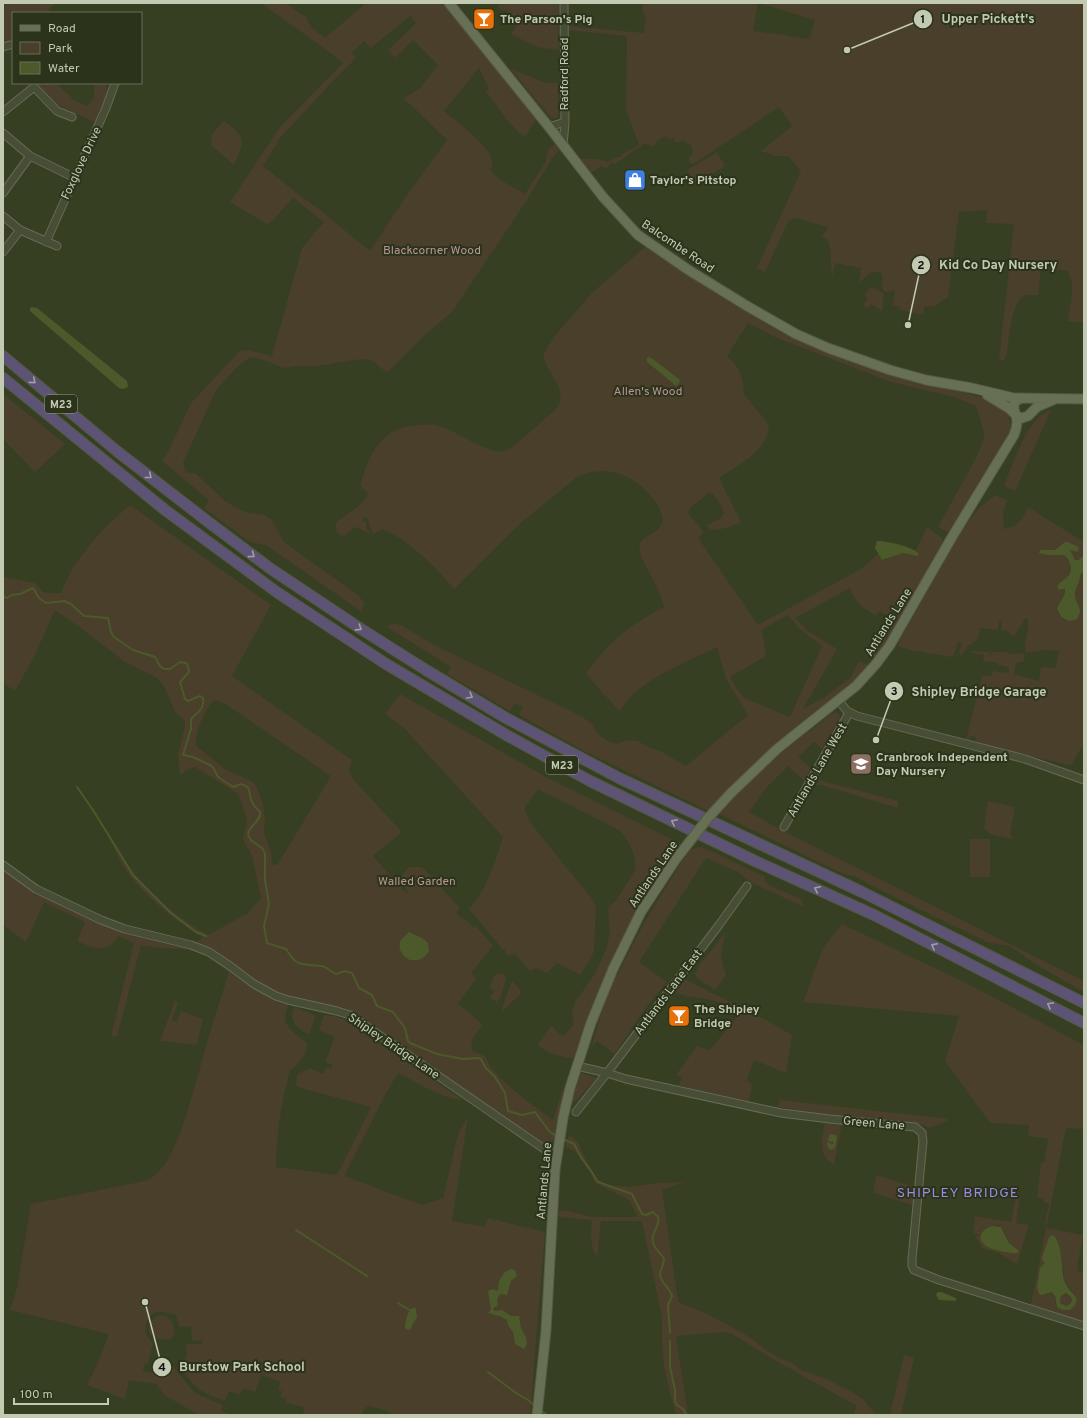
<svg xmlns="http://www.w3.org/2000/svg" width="1087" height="1418" font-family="Overpass,sans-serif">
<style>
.green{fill:#493f2b;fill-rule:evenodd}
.water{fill:#4c5a2b;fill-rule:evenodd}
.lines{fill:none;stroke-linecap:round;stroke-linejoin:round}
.stream{stroke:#4c5a2b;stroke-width:2}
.minor-casing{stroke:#656c54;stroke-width:9}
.major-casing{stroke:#535a42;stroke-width:11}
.highway-casing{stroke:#525941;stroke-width:12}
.minor{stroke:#484e36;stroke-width:7}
.major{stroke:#676f54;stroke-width:9}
.highway{stroke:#5d5375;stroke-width:10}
.major-bridge-casing{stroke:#535a42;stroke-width:11;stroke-linecap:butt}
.major-bridge{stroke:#676f54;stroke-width:9}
.oneway{stroke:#9fa09d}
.labels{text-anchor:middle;stroke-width:4;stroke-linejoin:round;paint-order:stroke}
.shield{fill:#2c331b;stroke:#959d85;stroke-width:1}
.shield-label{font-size:11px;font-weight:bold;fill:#c2cab2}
.poi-label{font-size:12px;font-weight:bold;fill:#c2cab2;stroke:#2c331b;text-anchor:start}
.street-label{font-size:12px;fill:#c2cab2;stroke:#2c331b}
.park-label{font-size:12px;fill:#ba9597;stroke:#2c331b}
.quarter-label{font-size:14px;letter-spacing:1px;fill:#998ce6;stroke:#2c331b}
.leader{fill:none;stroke:#c2cab2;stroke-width:1.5}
.callout-dot{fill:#c2cab2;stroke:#2c331b;stroke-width:1.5}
.mark-label{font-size:12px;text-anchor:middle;font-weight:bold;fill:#111}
.callout-label{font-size:13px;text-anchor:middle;font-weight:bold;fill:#c2cab2;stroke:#2c331b;stroke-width:4;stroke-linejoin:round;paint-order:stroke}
</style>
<rect width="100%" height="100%" fill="#373f22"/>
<path class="green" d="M3,3H55L46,13H13V36L11,37L13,38V51L11,43L3,44Z
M261,3H285L306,17L311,27L325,38L366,3H442L472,38L536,119L525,137C507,124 500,108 486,92L489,88L479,68L444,111C456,121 491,147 492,161C493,165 491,167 490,170L499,179L525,194L545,163L548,150L555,144L559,150L553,157L525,203L452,312L424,336L387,373L373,361L365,359L353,360L318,366H295L284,368L258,358L250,357L238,366L216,390L183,463L185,471L189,473H195L224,500L233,506L248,513L264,515L271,519L284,542L359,596L364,603L362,612L266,545L250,542L204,508L209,500L162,461L168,452L191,403L240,351L248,350L272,356L302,248L324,222L293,198L272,221L267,224L230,202L280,127L343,63L332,54ZM410,16L416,23L388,50L395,58L413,40L438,65L421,87L403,99L411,105L447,140L405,198L370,251L320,210L294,191L263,166L280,138L333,81L356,58L352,53L364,41L371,48Z
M501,3H559L558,50L537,47L511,34L519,22L506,10H501L497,7Z
M643,3H758L753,31L784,35L806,39L810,37L815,20L759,3H1084V323L1068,321C1070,306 1076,285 1068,271L1041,268L1038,295H1025C1010,302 1010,340 1006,356L1004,360H999L1014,224L986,223L987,210L959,212L948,297L935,306L924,307L923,315L899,310L900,307L893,305L895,290L887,292L884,291C880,285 885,277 880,272L870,273L859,283L861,268L835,263L832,278C831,271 831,247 829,243C827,240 825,238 822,236L828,227L796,218L789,220L765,272L757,268L801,171L788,156H775L761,151L792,126L779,107L692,165L688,160C693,155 694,150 690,145L683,141L676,143L673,138L669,140L666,136L657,141L653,147L650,145L649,146L645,143L615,164L613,162L605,169L602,166L591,173L581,159H598L608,162L615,158L623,156L622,154L639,145L626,109L627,36L568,30V26L644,33L646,17L642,11Z
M511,69L547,83H558V117L552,119Z
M36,83H56L74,100L87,106L94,98V88L96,83H105L108,95L95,122L57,105L42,91L43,89Z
M224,121C247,138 245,140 234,165L211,145L212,134Z
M717,152L725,166L695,184L687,170Z
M646,246L718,295L782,333L895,376L985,398L1006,411L1009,415L1011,427L1009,436L950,532L945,531L938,527L976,458L984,439V432L976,406L954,397L891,382L775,337L748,323L727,356L736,365L740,373L743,382L744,395L764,418L769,427C766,452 738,465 719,478L741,522C736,525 718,531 712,530C709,529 709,528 707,525L721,518L724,513C722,506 716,496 710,492L691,507L688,512L691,517L703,531L701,535L698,538L758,625L861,569L878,554L883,560L903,553L916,556L919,554L914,550H916L927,527L942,538L943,541L931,567L899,623L877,654L875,657L869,659L892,619L879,611L876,616C862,607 856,604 850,588L795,618L808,631L837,649L803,709L825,697L851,677L859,661L870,666L863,675C810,718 753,759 708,811L582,750L519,715L523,707L515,703L510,711L447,674L451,667L387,627L389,625L393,623L401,625L434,645L581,716L591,723L598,734L606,740L616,744L629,740L638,741L650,748L660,751L686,766L748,715L726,679L717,647C689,661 657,673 633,694C628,699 624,705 619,711L586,674C610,640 627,627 664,607C662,600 660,593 657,587C653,578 636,553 640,544C644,534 659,535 663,520C660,499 636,478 617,473C603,469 589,471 577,477L523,521L454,589C438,569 407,538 382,529L373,534L369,524L368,519L364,517L362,520L366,522V528L371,534L356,527C351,529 348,535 342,536L337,533C336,530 335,526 336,523C336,522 340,519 341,519C350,511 365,505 368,493L360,486C369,454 381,427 418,425C428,424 437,424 445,428C461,434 489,455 505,451C507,450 510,448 513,447L555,410C570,391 550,377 544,359V354L548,346L559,331L593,292ZM788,615L800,629L822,646L790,717H789L745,698L739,692L730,677L766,656L763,636L761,630Z
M870,287L884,293L882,311L871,304L868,308L863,305L868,298L865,295Z
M3,394L65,444L35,472L3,439Z
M1051,410L1015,491L1004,486C1012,466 1029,414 1051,410Z
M995,495L1007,500L1003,515L1004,529C1018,527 1023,519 1028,507L1084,542V556L1078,560L1074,559L1070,551L1071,550L1079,551V547C1061,536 1067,548 1053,550C1049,551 1044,550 1040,550L1039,553L1048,555H1064C1070,559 1073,569 1068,576C1065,581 1060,582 1057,588L1060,590L1065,589C1066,599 1051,608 1061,617C1065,620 1070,621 1074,620C1087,610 1074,605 1075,594C1076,587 1080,583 1080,575L1084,571V744L1071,765H1068L975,742L976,737L970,736L969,741L966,740L982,675L992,676L993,671L1008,673L1009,667L998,665V663L983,661L984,655L971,653L972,651L989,652V656L991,655L992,652H1005L1012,654L1024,653V660L1022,662L1016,663L1014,674L1039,681L1041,667L1056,668L1059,651L1045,650L1026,653C1022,642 1032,627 1027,618L1025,619L1014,637L1009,633L1008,631L1001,630L1002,621H999L998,630L980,628L979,638H977V642L972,641V644L969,645L962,655H960L959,652L962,643L958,642L954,655L951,657L910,650L898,646L899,641L964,527L979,508Z
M130,505L271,605L232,676L352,760L349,770L352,778L402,832L373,856L407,894L408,892L398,880L409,867H422L460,908L456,912L462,919L464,918L474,928L476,926L493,946L471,973L477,978L458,1003L483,1025C476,1034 468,1040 473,1052L485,1056L491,1067L504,1082L527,1101L553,1120L564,1085L555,1141L544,1143L345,1008L297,1000L288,1005C287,1009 285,1014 285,1018C285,1028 300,1037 307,1043C309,1055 298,1061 292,1070H290C282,1099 276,1136 276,1167L337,1175L371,1107L301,1088L296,1086L297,1075L303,1071L310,1068L323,1074L326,1068L331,1069L332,1065L325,1062L335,1037L319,1030L324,1016L326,1015L338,1017L344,1020L463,1100C442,1099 418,1083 398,1073L385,1095L344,1176L422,1205L443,1198L458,1134L468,1117L452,1221L484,1227L488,1218L545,1232L530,1415H393L386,1410L368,1406L364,1409L362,1415H303L304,1407L285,1403L286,1399L280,1397L282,1391L278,1390L280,1382L261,1375L255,1392L243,1388L240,1395L229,1391L225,1401C201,1392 197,1391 182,1369L187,1367L184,1357L187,1356L186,1344H202V1340L192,1341L191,1326L179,1327L176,1315C170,1314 162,1311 157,1312C153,1313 151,1316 149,1318C142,1327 146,1336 153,1343L148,1364L144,1363L143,1371L152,1373L153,1368L160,1369V1371H164L165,1361L169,1362L195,1393L223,1405L221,1411L229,1414L250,1415H199L164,1395L161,1390L159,1389L157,1384L129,1380L125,1399L87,1385L97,1365L109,1334L10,1310L17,1288L31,1204L145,1181C154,1177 162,1169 167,1161C182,1137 192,1095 200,1068C208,1036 219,1004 229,972L208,957L194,951L181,949L159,948L141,945L117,1037L111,1036L134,943L118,936C108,954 92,948 77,941L85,922L44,902L26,942L3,925V871L31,889L103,923L196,943L203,937C178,924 140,892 124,867C118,857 113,845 108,834C116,847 123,860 133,872C153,898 180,919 208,935L248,913L261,898L252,856L243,839L247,821L242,802L238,794L195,767L187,770L180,775L178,755L185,726V721L175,712L164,686L157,678L125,662L82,629L55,610L34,657L15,691L3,683V577L35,583L43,592L46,593H61C75,557 101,530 130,505ZM214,700L224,703L331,776L278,864L272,865L271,852L264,833L265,817L263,804L259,793L255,784L250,780L226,770L196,746C194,735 205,708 214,700Z
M400,694L546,777L681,844L648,890L629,924L596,1000L573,1059L550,1053L537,1045L552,1025L557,1032L563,1036L574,1024L572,1012L575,1002L596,972L607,947L610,930L608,911L609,907L618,898L635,870C637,857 629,837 617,829L538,789L524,809L533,826L593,900L596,908L594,951L592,956L581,975L557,963L547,973L537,968L530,971L514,953L509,957L505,952L506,949L503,950L469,909C486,892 496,860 503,837L404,728L385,714Z
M836,712L840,715V719L822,749L814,742L798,757L811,768L804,781L788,766L766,788L749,812L787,833L1084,981V992L1035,964L1010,946L987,942L868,884L855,876L844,874L719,814C747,782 779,753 814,728C821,722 828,715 836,712Z
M819,780L898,801V808L821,785H816Z
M988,801L1015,807L1010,833L1013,839L990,834L984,828Z
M970,839H990V877H970Z
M702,847L764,876L766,882L770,886L801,899L804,907L752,883L738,872L706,858L639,962L667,982L642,1013L615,1054L597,1041L593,1045L589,1055L602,1011L611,987L645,921L681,863L691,849Z
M842,924L968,984L1084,1045V1129L1066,1128L1047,1224L1045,1222L1049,1204L1044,1202V1199L1037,1197L1041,1163H1044L1048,1139L1028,1136L1029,1125L990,1123L945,1061L959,1016L803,1002L823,948Z
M725,933L721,957L726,975L715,990L697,978L695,973L700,964Z
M496,974H504L506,979L501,997L497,1002L490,998L494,991L489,987L493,981L492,979Z
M684,979L766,1020L792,1035L786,1073L754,1060L747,1080L752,1085L749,1101L678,1086L682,1078L676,1075L697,1046L710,1050L740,1013C718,996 700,1001 676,993L674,991Z
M512,981L522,992L502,1012L503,1005Z
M175,1001L178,1002L172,1020L177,1022L181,1011L203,1019L197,1045L160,1041Z
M294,1007L315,1015L313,1024L309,1034C302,1033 293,1024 292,1017C292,1014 293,1010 294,1007Z
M581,1073L597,1078L570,1107Z
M780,1100L940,1118L947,1119V1121L929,1128L924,1125L809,1112L778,1107Z
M825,1122L842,1124L834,1165C817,1155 822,1139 825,1122Z
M569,1135L578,1142L583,1154L597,1179L608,1185L629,1187L657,1183L685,1182L662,1190L678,1302L707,1314L743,1333L752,1339L767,1351L781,1359L791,1362L801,1370L827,1379L852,1392L863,1399L870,1408L878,1415H853L857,1406L778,1362L732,1334L725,1332L676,1336L688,1415H676L669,1389L664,1366L662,1342V1318L642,1221H601L597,1257C589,1245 591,1233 592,1220C580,1219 569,1218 558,1217V1210L568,1211L592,1217H638L629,1200L595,1183L590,1172L575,1151L565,1147Z
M876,1175L915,1187L913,1205L873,1193Z
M1017,1191L1020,1196L1016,1223L1029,1225L1017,1264L999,1253L982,1248L976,1236L973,1235L980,1236C981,1248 1008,1254 1018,1253V1250C1004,1241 1009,1236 1000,1226C992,1225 984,1228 980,1235L973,1233L975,1216L1011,1222Z
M1046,1228L1083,1235L1077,1268L1078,1271L1084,1272V1322L1031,1305ZM1049,1237H1055L1061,1256L1065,1282L1075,1295L1074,1307L1070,1310L1060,1309L1056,1306L1055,1297L1053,1293L1050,1292L1045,1295V1263L1042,1260Z
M1060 1300a6 6 0 1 1 12 0a6 6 0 1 1-12 0Z
M162,1315C173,1317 178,1330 171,1339C163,1341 155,1339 149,1332C148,1323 152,1317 162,1315Z
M904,1355L914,1358L901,1415H890Z"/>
<path class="water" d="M32,307L37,308L127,381L128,387L123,389L119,388L30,311V308Z
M650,357L679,379L680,381L678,385H675L647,362V358Z
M877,541C884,540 915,547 919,554L917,556L903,553L882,560L875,548Z
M1065,542H1068L1079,547L1078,552L1070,550L1075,560H1078L1084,556V571L1080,575C1080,584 1076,586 1075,593C1074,605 1086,607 1076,620L1069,621L1061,617L1057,609C1059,602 1066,596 1065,589L1059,590L1057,587C1060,581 1065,580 1069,575C1073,569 1070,559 1064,555H1048L1039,553V552L1040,550H1055Z
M409,932L422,938L428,943L429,951C420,968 396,960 400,941Z
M831,1134L836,1135L837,1137L835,1148L831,1150C828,1149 827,1145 827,1142L832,1144L834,1143L833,1141L830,1142L828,1140L830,1134Z
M992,1226L1001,1227L1009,1243L1018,1250V1253C1011,1254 992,1250 986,1246C975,1238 982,1229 992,1226Z
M1053,1235C1063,1243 1061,1269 1064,1280C1066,1288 1073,1292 1077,1299L1075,1305L1070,1310H1062L1057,1307L1055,1296L1052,1292L1042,1295L1039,1294L1037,1287L1040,1268L1045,1263L1042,1260V1258L1049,1237ZM1066,1293L1071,1297L1072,1300L1071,1303L1067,1306L1061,1304L1060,1301L1061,1296Z
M510,1269L515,1270L517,1276L511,1281L507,1295L502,1294L499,1295L497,1301L498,1305L493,1308L494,1311L502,1310L511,1316H519C520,1320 520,1326 522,1330C525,1336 530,1341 524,1349L515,1344L513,1332L508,1325L507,1320L500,1316L488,1313L491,1310L488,1291L492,1289L498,1291L499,1281L504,1273Z
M941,1292L956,1298V1301L939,1300L936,1295L938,1292Z
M412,1308H416L417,1318L413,1323L411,1329L407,1330L405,1327C406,1320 406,1314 412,1308Z"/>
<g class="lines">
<path class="stream" d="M3,596L7,598L12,595L20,594L33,588L39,598L46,603L64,601L71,604L84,616L108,618L111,632L114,637L133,650L155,657C160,665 159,670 170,669L180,662L186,663L188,666L189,672L180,682L185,699L188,701L200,696L203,698C205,708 198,712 191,719V729L183,755L193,757L212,766L214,769L218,777L233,787L241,784C254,788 247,793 252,802C254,806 257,809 260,812C261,822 249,825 248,835L251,840L263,849L265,854V880L269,904L264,926L267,943L286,949C298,969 302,963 322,966C327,967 331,972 336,974L345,971L352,973L359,988L372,995L377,1006L393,1012L405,1028L408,1041L410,1043L437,1054L463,1059L478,1058L481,1059L485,1067L495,1077L505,1093L508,1111L522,1115L535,1112L549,1131L557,1137
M77,787L93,810L133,875L171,913L196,932L206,936
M563,1139L574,1144L581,1157L591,1171L598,1182L632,1194L642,1214L646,1215L653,1212L658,1217C661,1226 650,1233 653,1242C654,1249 661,1253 664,1259C664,1265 660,1270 660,1275C661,1283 670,1288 672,1296L668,1305L670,1333
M296,1230L367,1276
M398,1303L411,1311
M670,1341V1367L675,1390V1401L677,1405L684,1410L686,1415
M488,1372L516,1393L528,1400L534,1405
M543,1412L547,1415"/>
<g class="minor-casing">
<path id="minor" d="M3,47L10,45
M3,112L34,87L57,111L72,117
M549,127L565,122
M3,133L30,156L75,178
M563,146L565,122L564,3
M3,193L30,156
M3,216L20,230L57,246
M46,242L106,108L115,83
M3,252L20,230
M839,701L847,711L857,716L1025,759L1084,780
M784,827L849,713
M3,865L36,889L101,920L125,929L191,945L209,952L230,966L254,984L276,996L288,1000L337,1011L350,1015L550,1153L557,1154
M577,1066L607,1073L719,925L747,886
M576,1112L607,1073L626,1079L781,1113L830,1119L915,1127L922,1133L923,1141L912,1259V1266L914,1270L939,1280L1084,1326"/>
</g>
<g class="major-casing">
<path id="major" d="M449,3L549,127L603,197L638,235L687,269L747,306L796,334L828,348L890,370L926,380L972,388L1014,398L1084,399
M987,395L1010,409L1017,416L1022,418L1028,416L1037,407L1053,400
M731,793L777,749L856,686L876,664L890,645L952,537L1014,435C1016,430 1017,426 1017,421C1016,411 1008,403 1022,398
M537,1415L546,1331L555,1170L563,1118L570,1088L591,1023L613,969L641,912L676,859"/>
</g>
<g class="highway-casing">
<path id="highway" d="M3,356L118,452L211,524L271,569L361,629L426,670L506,718L619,778L862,892L1084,1003
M3,378L165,510L278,593L386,664L508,736L590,781L757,862L874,915L1084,1023"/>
</g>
<use href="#minor" class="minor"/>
<use href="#major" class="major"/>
<use href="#highway" class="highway"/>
<g class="major-bridge-casing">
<path id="major-bridge" d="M676,859L708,818L731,793"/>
</g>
<use href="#major-bridge" class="major-bridge"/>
</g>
<defs><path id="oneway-chevron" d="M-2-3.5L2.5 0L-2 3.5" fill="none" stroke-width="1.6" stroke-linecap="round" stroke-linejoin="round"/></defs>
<g class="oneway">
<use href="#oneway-chevron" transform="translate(33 381) rotate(40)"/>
<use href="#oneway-chevron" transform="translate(149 476) rotate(38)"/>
<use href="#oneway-chevron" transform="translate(252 555) rotate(36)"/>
<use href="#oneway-chevron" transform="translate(359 628) rotate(33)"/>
<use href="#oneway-chevron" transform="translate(470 696) rotate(31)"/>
<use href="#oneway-chevron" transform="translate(674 822) rotate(-154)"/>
<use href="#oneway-chevron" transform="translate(817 889) rotate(-155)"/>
<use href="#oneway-chevron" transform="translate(934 946) rotate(-153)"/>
<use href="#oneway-chevron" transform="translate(1050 1005) rotate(-152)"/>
</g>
<defs>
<g id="bar-square" transform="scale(1.15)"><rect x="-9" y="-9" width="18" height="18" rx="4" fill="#e8710a" stroke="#2c331b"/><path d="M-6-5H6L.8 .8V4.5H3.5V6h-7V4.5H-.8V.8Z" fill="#fff"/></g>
<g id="shop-square" transform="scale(1.15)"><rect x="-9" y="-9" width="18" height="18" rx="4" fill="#3f7fe0" stroke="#2c331b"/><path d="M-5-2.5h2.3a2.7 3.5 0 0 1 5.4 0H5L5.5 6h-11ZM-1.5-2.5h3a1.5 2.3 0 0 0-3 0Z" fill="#fff"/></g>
<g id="school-square" transform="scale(1.15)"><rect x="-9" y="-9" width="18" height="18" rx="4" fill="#8d6e63" stroke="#2c331b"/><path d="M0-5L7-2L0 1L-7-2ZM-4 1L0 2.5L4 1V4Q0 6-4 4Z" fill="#fff"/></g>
</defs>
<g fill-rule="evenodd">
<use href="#bar-square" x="484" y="19"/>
<use href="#shop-square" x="635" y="180"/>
<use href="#school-square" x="861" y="764"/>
<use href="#bar-square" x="679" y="1016"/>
</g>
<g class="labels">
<g class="shield">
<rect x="45" y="395" width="32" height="18" rx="3"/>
<rect x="546" y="756" width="32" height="18" rx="3"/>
</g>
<g class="shield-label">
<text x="61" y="408">M23</text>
<text x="562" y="769">M23</text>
</g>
<g class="poi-label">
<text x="500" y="23">The Parson's Pig</text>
<text x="650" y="184">Taylor's Pitstop</text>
<text x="876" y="761">Cranbrook Independent<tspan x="876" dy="14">Day Nursery</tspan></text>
<text x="694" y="1013">The Shipley<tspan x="694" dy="14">Bridge</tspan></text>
</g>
<g class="street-label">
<text transform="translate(564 74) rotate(-90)" y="4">Radford Road</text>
<text transform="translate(81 163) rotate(-65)" y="4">Foxglove Drive</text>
<text transform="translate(678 246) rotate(34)" y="4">Balcombe Road</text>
<text transform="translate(888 622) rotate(-58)" y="4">Antlands Lane</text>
<text transform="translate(817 770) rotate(-60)" y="4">Antlands Lane West</text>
<text transform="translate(653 874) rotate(-56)" y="4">Antlands Lane</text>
<text transform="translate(668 992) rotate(-53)" y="4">Antlands Lane East</text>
<text transform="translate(394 1046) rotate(34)" y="4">Shipley Bridge Lane</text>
<text transform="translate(874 1123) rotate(5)" y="4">Green Lane</text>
<text transform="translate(544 1181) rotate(-85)" y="4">Antlands Lane</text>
</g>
<g class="park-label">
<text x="432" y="254">Blackcorner Wood</text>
<text x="648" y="395">Allen's Wood</text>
<text x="417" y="885">Walled Garden</text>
</g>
<g class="quarter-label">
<text x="958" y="1197">SHIPLEY BRIDGE</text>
</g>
</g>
<path class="leader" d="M847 50L923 19M908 325L921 265M876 740L894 691M145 1302L162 1367"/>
<g class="callout-dot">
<circle cx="847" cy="50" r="4"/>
<circle cx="908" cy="325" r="4"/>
<circle cx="876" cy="740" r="4"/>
<circle cx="145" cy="1302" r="4"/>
<circle cx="923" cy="19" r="10"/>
<circle cx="921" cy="265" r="10"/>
<circle cx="894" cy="691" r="10"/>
<circle cx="162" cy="1367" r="10"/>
</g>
<g class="mark-label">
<text x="923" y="23">1</text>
<text x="921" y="269">2</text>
<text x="894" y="695">3</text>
<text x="162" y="1371">4</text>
</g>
<g class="callout-label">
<text x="988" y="23">Upper Pickett's</text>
<text x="998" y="269">Kid Co Day Nursery</text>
<text x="979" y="696">Shipley Bridge Garage</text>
<text x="242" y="1371">Burstow Park School</text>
</g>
<rect width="1087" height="1418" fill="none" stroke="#c2cab2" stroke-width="8"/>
<rect x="12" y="12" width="130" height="72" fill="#2c331b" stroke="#686f57"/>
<rect x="20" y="25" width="20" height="6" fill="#676f54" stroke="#686f57"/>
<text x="48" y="32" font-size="12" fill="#c2cab2">Road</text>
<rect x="20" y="42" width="20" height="12" fill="#493f2b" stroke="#686f57"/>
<text x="48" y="52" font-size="12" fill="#c2cab2">Park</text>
<rect x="20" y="62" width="20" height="12" fill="#4c5a2b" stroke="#686f57"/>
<text x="48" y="72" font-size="12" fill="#c2cab2">Water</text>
<path d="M14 1398v6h94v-6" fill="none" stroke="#c2cab2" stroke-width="2"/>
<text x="20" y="1398" font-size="12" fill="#c2cab2" stroke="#2c331b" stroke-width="3" paint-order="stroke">100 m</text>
</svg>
